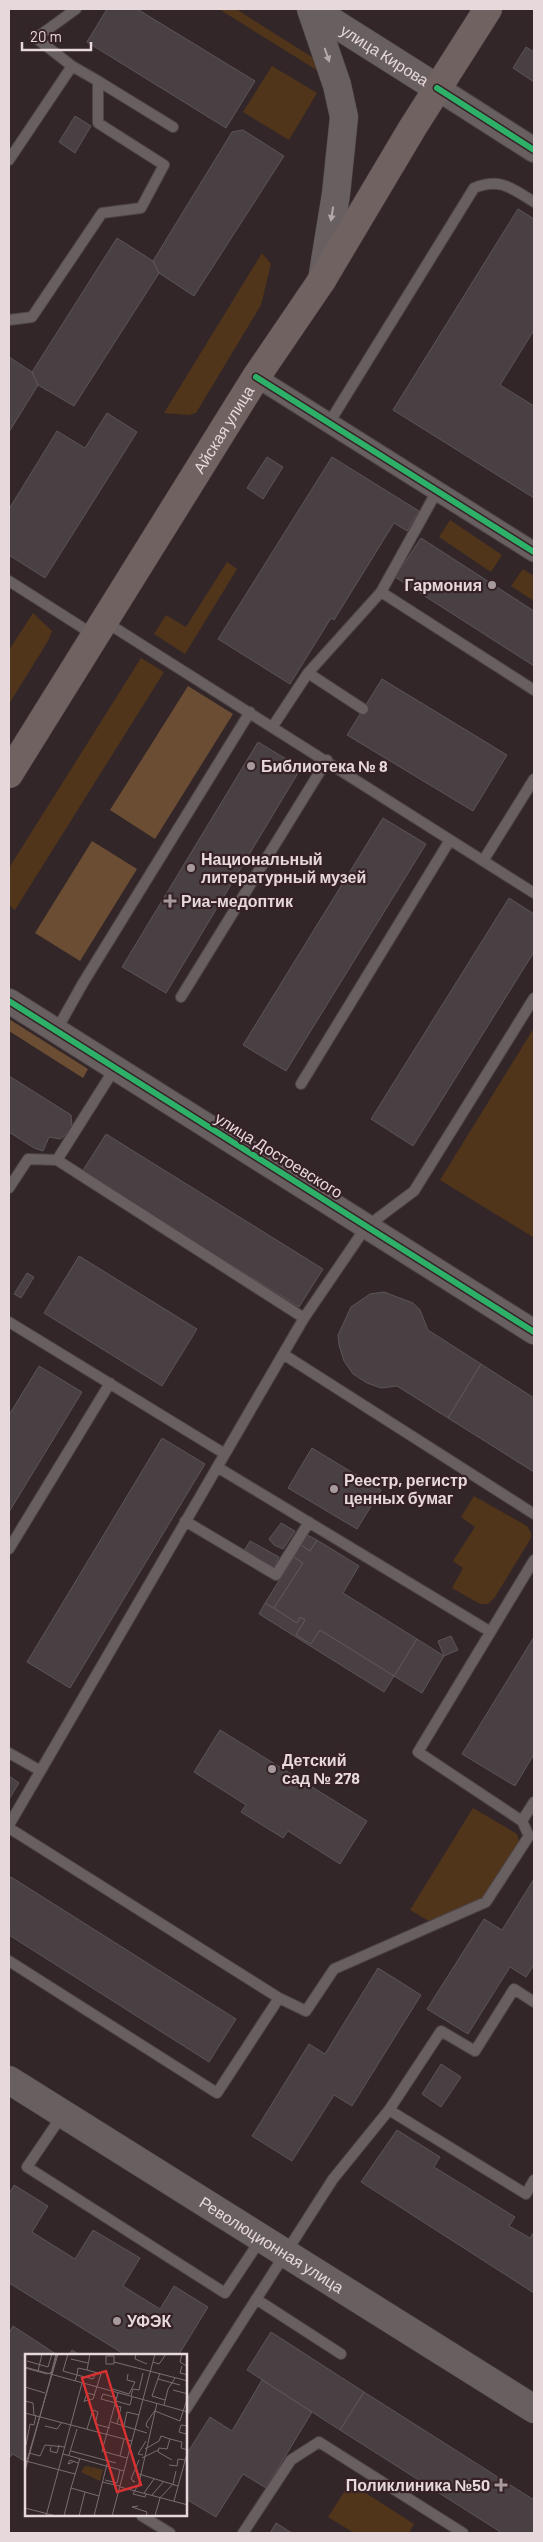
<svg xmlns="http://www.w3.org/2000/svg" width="543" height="2542" font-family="Barlow,sans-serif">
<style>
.green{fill:#51351a}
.forest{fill:#6b4d33}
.building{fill:#494044;stroke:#5d5458}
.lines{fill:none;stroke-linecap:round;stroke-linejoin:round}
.service-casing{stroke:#4e4446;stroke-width:12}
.minor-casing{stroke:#4e4446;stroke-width:21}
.tertiary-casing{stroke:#4e4446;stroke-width:26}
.secondary-casing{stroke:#4e4446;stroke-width:29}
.primary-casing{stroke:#4e4446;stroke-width:29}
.service{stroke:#685f61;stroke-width:10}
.minor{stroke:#685f61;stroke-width:19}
.tertiary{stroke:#685f61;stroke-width:24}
.secondary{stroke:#685f61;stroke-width:28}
.primary{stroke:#706261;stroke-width:28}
.cycleway-casing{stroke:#362226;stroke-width:9}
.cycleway{stroke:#2db169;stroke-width:6}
.oneway{fill:#b4a8aa}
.poi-dot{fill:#a79a9d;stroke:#362226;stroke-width:2}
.labels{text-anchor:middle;stroke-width:4.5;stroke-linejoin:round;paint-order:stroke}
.street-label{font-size:16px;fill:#e6d8db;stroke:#362226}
.poi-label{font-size:16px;font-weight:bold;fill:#e6d8db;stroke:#362226;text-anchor:start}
.inset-road{fill:none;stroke:#7a6d70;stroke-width:1}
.view{fill:#d73131;fill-opacity:0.15;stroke:#d73131;stroke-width:2.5}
.inset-edge{fill:none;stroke:#e6d8db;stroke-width:2.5}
</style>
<rect width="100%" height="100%" fill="#322629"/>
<path class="green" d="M219,9H236L315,59L323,74Z
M272,66L317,93L289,140L243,112Z
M262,253L271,264L261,305L196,413L189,415L164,413Z
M450,520L502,555L491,572L439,537Z
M227,562L237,569L185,654L154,634L166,615L186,627Z
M523,569L534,576V601L511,586Z
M33,613L52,631L48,641L9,704V650Z
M141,658L164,672L15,910L9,905V868Z
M534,1028V1235L533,1237L440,1180Z
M474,1496L527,1526L531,1533V1538L495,1597L488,1604H480L452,1588L463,1568L453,1561L475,1527L461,1517Z
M473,1808L517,1834L519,1841L483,1899L429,1921L410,1910Z
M350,2483L414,2524L409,2533H354L328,2517Z"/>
<path class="forest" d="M188,686L233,714L155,839L110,810Z
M92,841L137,869L80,961L35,933Z
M9,1019L88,1069L83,1078L9,1031Z"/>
<path class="building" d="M107,9H137L255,81L226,128L87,42Z
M526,47L534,52V82L513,68Z
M75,116L91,126L75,153L59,142Z
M243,130L284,156L194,296L159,273L153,261L232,132Z
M518,209L534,219V330L500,385L534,406V498L393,410Z
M117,238L153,261L159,273L74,406L38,385L32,372Z
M9,357L32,372L38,385L9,432Z
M107,413L137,432L45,578L9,555V509L57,431L85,448Z
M267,457L283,467L263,499L247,488Z
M332,457L419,511L407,531L394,523L334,620L331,618L290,684L218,639Z
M421,538L534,611V666L395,577Z
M382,679L507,755L473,811L347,735Z
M258,742L301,768L166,993L122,967Z
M383,818L426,844L286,1071L243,1045Z
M509,898L534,914V952L413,1146L371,1119Z
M9,1076L71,1115L72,1126L70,1132L60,1139L49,1137L43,1151L34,1148L9,1132Z
M106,1134L323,1269L299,1307L82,1172Z
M79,1256L197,1329L162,1386L44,1313Z
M27,1273L34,1277L21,1298L14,1294Z
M384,1292L413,1303L420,1310L428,1330L481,1364L448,1418L397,1386L381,1388L367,1383L353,1374L344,1361L339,1345L338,1335L351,1307L370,1294Z
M481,1364L534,1398V1472L448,1418Z
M39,1366L82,1392L9,1512V1415Z
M162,1438L205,1464L70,1688L27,1662Z
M312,1448L381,1490L357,1529L288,1488Z
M281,1523L295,1531L283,1549L274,1545L269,1539Z
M307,1535L317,1540L310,1551L301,1545Z
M317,1540L359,1566L343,1593L417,1639L394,1676L320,1630L311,1644L296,1635L305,1620L300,1617L297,1623L274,1608L303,1563L294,1557L301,1545L310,1551Z
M250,1541L279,1557L274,1568L244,1551Z
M294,1557L303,1563L274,1608L265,1603Z
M265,1603L297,1623L300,1617L305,1620L296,1635L311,1644L320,1630L394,1676L384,1692L259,1614Z
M451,1636L458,1650L444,1656L438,1641Z
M534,1637V1754L515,1786L462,1754Z
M417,1639L444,1656L422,1693L394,1676Z
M220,1730L367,1821L340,1864L288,1831L283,1838L241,1812L246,1805L194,1772Z
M9,1776L19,1783L9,1799Z
M11,1877L236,2019L209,2062L9,1935V1880Z
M534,1879V1965L526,1977L510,1967L468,2034L427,2009L484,1919L502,1930Z
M378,1968L421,1995L352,2106L334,2095L292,2161L252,2136L309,2044L325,2054Z
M441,2064L461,2077L441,2107L422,2094Z
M397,2130L440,2157L434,2167L515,2217L509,2226L530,2238L534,2232V2293L361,2182Z
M14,2185L48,2206L32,2232L75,2259L93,2230L140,2258L123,2286L160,2309L174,2286L208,2307L178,2356H127L9,2283V2194Z
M13,2326L59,2356H26V2462L13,2454L9,2458V2333Z
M271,2332L364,2392L340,2430L247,2370Z
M72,2350L82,2356H68Z
M262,2380L312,2412L266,2488L243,2474L216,2517L186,2499V2455L210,2417L232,2431Z
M364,2392L534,2500V2533H502L340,2430Z
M276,2523L292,2533H270Z"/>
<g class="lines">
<g class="service-casing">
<path id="service" d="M72,66L98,81
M9,160L72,66L36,38L76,9
M9,320L32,317L102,213L141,208L164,165L98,123V81L173,127
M329,423L474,188C500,177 513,189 534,202
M9,581L94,635
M381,592L534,690
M104,621L534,893
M308,673L363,709
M273,726L308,673L381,592L437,491
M483,861L534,779
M181,997L327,760
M56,1031L83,983L250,712
M301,1084L450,840
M57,1160L304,1318
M9,1188L28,1159L57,1160L115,1068
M9,1322L225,1454
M283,1354L534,1514
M217,1467L489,1631
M185,1521L276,1575L309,1522
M9,1549L110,1383
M534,1560L418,1752L522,1821L534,1802
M9,1753L39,1770
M9,1825L304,1318L366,1227L414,1191L534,998
M9,1828L279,1998L217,2093L9,1961
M279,1998L306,2011L334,1969L486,1902L529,1836L522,1821
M389,2110L526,2194L534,2180
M63,2114L27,2167L225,2293L261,2239
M256,2299L341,2354
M186,2409L333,2179L389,2110L441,2031L475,2051L514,1989L534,2002
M142,2516L170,2533
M243,2533L291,2460L319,2442L463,2533"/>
</g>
<g class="minor-casing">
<path id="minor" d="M256,377L534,552"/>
</g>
<g class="tertiary-casing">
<path id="tertiary" d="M437,88L534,150
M9,1001L534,1332"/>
</g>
<g class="secondary-casing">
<g id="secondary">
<path d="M311,9L337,85L344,117L336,194L322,280"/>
<path id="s1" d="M312,9L437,88"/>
<path id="s2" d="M9,2080L534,2409"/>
</g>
</g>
<g class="primary-casing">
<g id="primary">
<path id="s3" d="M9,774L256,377L322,280L413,127L488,9"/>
</g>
</g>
<use href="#service" class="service"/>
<use href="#minor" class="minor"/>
<use href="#tertiary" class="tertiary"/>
<use href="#secondary" class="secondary"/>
<use href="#primary" class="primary"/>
<g class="cycleway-casing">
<path id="cycleway" d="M437,88L534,150
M256,377L534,552
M9,1001L534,1332"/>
</g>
<use href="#cycleway" class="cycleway"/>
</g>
<defs><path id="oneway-solid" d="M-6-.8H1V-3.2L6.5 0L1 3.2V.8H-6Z" transform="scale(1.25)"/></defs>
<g class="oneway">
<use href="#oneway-solid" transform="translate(327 55) rotate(71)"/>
<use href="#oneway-solid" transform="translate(332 214) rotate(99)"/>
</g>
<g class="poi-dot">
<circle cx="492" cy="585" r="5"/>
<circle cx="251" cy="766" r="5"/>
<circle cx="191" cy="868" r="5"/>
<path d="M167.5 893.5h5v5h5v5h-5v5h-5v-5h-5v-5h5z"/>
<circle cx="334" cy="1489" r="5"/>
<circle cx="272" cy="1769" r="5"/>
<circle cx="117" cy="2321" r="5"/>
<path d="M498.5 2477.5h5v5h5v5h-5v5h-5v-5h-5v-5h5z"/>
</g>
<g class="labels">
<g class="street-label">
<text dy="6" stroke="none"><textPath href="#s1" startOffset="86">улица Кирова</textPath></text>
<text dy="6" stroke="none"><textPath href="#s3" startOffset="406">Айская улица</textPath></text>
<text transform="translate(279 1155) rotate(32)" y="6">улица Достоевского</text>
<text dy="6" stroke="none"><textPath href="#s2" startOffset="310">Революционная улица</textPath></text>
</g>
<g class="poi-label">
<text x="482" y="591" text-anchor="end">Гармония</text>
<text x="261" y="772">Библиотека № 8</text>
<text x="201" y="865">Национальный<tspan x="201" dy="18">литературный музей</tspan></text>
<text x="181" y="907">Риа-медоптик</text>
<text x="344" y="1486">Реестр, регистр<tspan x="344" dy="18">ценных бумаг</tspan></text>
<text x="282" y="1766">Детский<tspan x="282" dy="18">сад № 278</tspan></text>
<text x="127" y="2327">УФЭК</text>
<text x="490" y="2491" text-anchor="end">Поликлиника №50</text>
</g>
</g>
<g transform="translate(25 2354)">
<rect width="162" height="162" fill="#322629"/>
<path d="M60,112L67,113L65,119L68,113L78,116L75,127L56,118Z" fill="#51351a"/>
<path class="inset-road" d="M43,0L38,17L52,21L50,27M111,0L110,5L122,10M157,0L155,8L163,13M81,2H89V10H81ZM46,5L63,9M2,7L23,13L27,0M89,8L163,27M128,8L134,10L141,0M157,12L155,19L163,21M0,13L163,58M0,14L22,20L27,18M62,16L53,14L52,21L68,25L71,19M13,17L17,0M135,19L127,42L140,46M26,20L31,0M133,25L155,31M0,33L20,39M148,36L163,40M87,37L88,35L104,40L110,28L102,26L103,20M93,39L77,97L102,104M106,42L108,35L114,36L118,19M0,47L8,49L9,61M60,47L68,45L76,20L62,16L65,0M91,47L105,51L107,43M59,48L62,39L70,41M91,49L76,45L78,40L92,44M139,51L143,35L150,24M90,52L96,53L92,70M130,57L155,67L163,42M0,59L107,87M86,68L122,79M156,71L163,72L161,80L154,78ZM20,72L32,75L37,68M99,72L102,58L114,61M124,74L121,72L122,68L131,55M62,75L68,56L73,58L70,70L85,74M1,91L5,70L9,71L11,61M26,93L25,97L32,99L34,91M120,95L134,87L136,82L145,85M46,97L91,109M4,99L15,102L20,91L40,93M38,100L99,117M44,101L52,75M118,101L113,100L121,87M95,102L99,85M55,104L46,134L74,142L82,110M117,104L133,96M147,106L133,98L134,94L142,95L145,85L157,88L156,94L163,96M1,107L50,120M48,108L43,110L45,106L53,109M144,111L152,112L153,105L160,106M0,113L33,0M0,117L32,0M114,120L153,132M80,126L92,129L95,116M107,127L110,128L106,125L114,106M77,128L95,132M95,133L163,151M119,139L129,125M121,140L120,143L108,140L114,129L132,49M127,141L139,127M149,147L163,96M113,152L107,153L122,158L121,162M0,154L31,162M21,162L57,29M39,162L46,134M54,162L60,138M69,162L74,142M87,162L130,0M130,162L135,144L148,130L151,117"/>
<path class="view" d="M81,17L116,131L92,138L57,24Z"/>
<rect width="162" height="162" class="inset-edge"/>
</g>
<rect width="543" height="2542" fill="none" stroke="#e6d8db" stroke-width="20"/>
<path d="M22 42v8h69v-8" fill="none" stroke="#e6d8db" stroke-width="2.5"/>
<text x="30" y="42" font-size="15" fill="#e6d8db" stroke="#362226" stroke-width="4" paint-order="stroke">20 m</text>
</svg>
